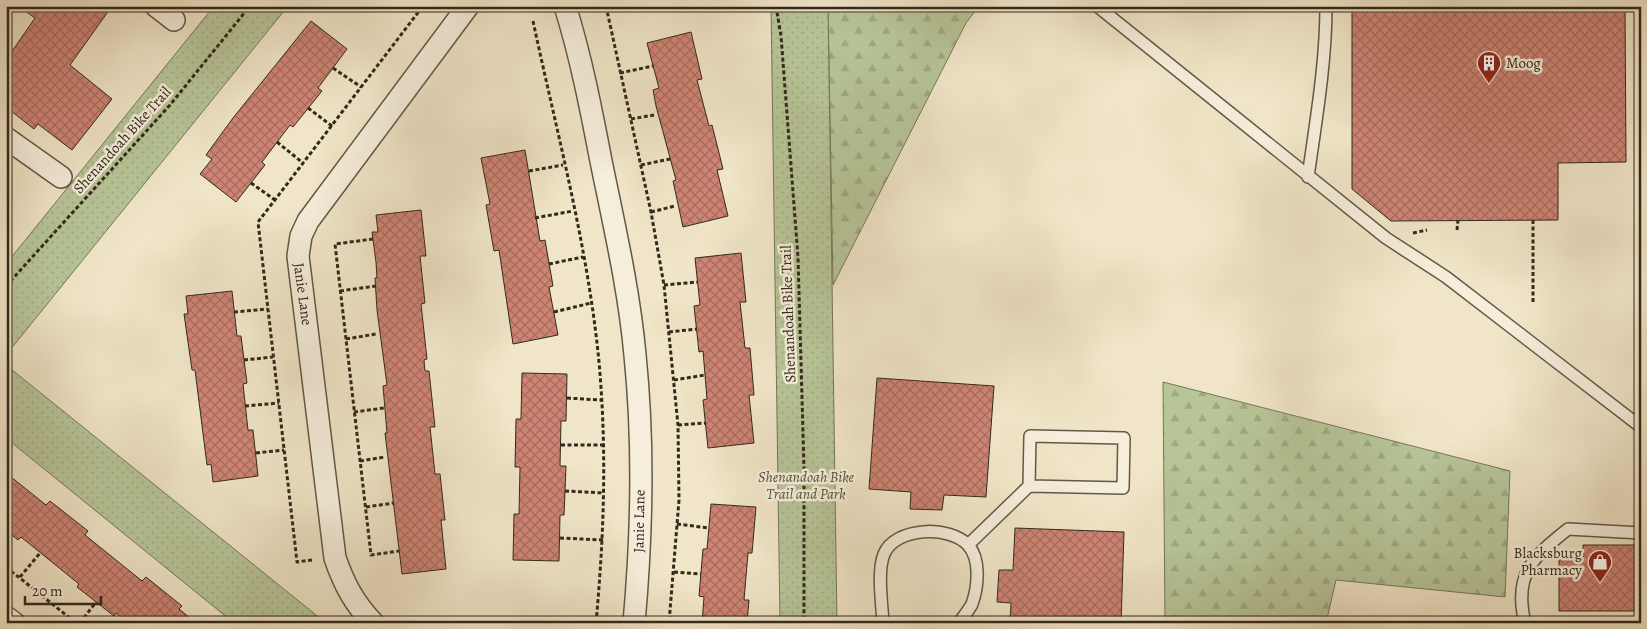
<svg xmlns="http://www.w3.org/2000/svg" width="1647" height="629" font-family="Alegreya,serif">
<style>
.forest{fill:url(#forest-firs);stroke:#75775a}
.park{fill:url(#park-dots);stroke:#75775a}
.building{fill:url(#building-cross-hatch);stroke:#33291b}
.lines{fill:none;stroke-linecap:round;stroke-linejoin:round}
.lane-casing{stroke:#625846;stroke-width:14}
.street-casing{stroke:#625846;stroke-width:24}
.path{stroke:#33291b;stroke-width:3;stroke-dasharray:4 2.5;stroke-linecap:butt}
.lane{stroke:#f5eedb;stroke-width:11}
.street{stroke:#f5eedb;stroke-width:21}
.labels{text-anchor:middle;stroke-width:5;stroke-linejoin:round;paint-order:stroke}
.poi-label{font-size:15px;fill:#33291b;stroke:#f5eedb;text-anchor:start}
.street-label{font-size:15px;fill:#33291b;stroke:#f5eedb}
.park-label{font-size:15px;font-style:italic;fill:#54503a;stroke:#f5eedb}
</style>
<defs>
<pattern id="forest-firs" width="22" height="20" patternUnits="userSpaceOnUse" patternTransform="scale(1.25)"><rect width="22" height="20" fill="#b7c598"/><path d="M5 1l3.5 6h-7zM16 11l3.5 6h-7z" fill="#9ea982"/></pattern>
<pattern id="park-dots" width="8" height="8" patternUnits="userSpaceOnUse" patternTransform="scale(1.25)"><rect width="8" height="8" fill="#b7c598"/><path d="M2 2h.1M6 6h.1" fill="none" stroke="#9ea982" stroke-width="1.8" stroke-linecap="round"/></pattern>
<pattern id="building-cross-hatch" width="8" height="8" patternUnits="userSpaceOnUse" patternTransform="scale(1.25)"><rect width="8" height="8" fill="#ce8474"/><path d="M0 0l8 8M0 8l8-8" fill="none" stroke="#a86c5e"/></pattern>
</defs>
<rect width="100%" height="100%" fill="#f0e5c8"/>
<filter id="stains"><feTurbulence type="fractalNoise" baseFrequency=".004" numOctaves="4"/><feColorMatrix values="0 0 0 0 .2 0 0 0 0 .09 0 0 0 0 .02 0 0 0 .5 -.17"/></filter>
<radialGradient id="worn" r=".72"><stop offset=".6" stop-color="#630" stop-opacity="0"/><stop offset="1" stop-color="#630" stop-opacity=".3"/></radialGradient>
<path class="forest" d="M828,6H979L966,23L833,285Z
M1163,382L1510,471L1505,597L1336,580L1326,623H1165Z"/>
<path class="park" d="M214,6H288L6,355V264Z
M771,6H828L837,623H780Z
M6,365L326,623H234L6,438Z"/>
<path class="building" d="M18,6H112L70,65L112,99L72,150L38,124L34,129L6,107V60L35,18Z
M1352,6H1625L1626,162L1558,163V220L1391,221L1352,189Z
M311,21L347,49L318,88L322,91L293,127L290,125L262,162L265,165L236,202L200,174L212,159L206,155L233,118Z
M691,32L702,79L697,80L709,126L712,125L723,169L717,170L728,216L683,227L673,181L676,180L656,106L653,90L659,88L647,43Z
M525,150L540,241L545,240L553,286L549,287L558,335L513,344L499,250L494,251L486,205L490,204L481,158Z
M421,210L426,256H420L425,303L421,304L427,359L424,360L425,371H429L435,427H430L435,474H440L445,520H441L446,569L402,574L385,433H387L383,386L387,385L377,310L375,278H377L376,262L372,232H378L376,215Z
M741,253L746,302H740L745,348H750L754,395H749L754,443L708,448L703,400L707,399L703,351L699,352L694,306L700,305L695,258Z
M232,291L237,336H241L247,383L243,384L248,430H253L258,476L213,482L211,464L207,465L195,370H192L184,314H188L186,296Z
M522,373L567,374L566,421H561L560,466H566L565,491L564,515H560L559,561L513,560L514,514H519L520,467H515L516,419H521Z
M877,378L994,386L986,497L944,495L942,510L910,509L911,492L869,489Z
M6,473L46,505L50,501L88,531L85,535L142,581L146,577L182,606L179,609L196,623H129L116,613L114,616L77,587L79,584L21,537L18,540L6,530Z
M711,504L756,507L752,553H748L744,600H749L747,623H702L704,597L699,596L703,549H707Z
M1015,528L1124,532L1121,623H1010L1011,603L997,602L999,570H1013Z
M1583,545H1641V611H1559V555H1583Z"/>
<g class="lines">
<g class="lane-casing">
<path id="lane" d="M1097,6L1386,238L1446,277L1641,427
M1308,177C1316,120 1326,63 1326,6
M1030,436L1124,438L1123,488L1029,486Z
M968,545L1029,486
M883,623C882,604 877,571 884,554C895,527 950,525 968,545C981,559 978,587 972,604C969,610 963,617 959,623
M1525,623C1513,574 1533,557 1568,529L1641,533"/>
</g>
<g class="street-casing">
<path id="street" d="M156,6L174,20
M565,6C581,57 591,109 601,161C614,225 629,289 635,355C644,443 642,534 634,623
M6,138L61,177
M6,617L14,623
M373,623C354,603 344,584 335,558L298,256L301,236L308,221L468,6"/>
</g>
<path class="path" d="M606,6L651,212L664,285L678,425L679,500L669,623
M776,6L781,36L798,257L804,468V623
M533,21C557,134 588,247 599,362C607,450 604,536 596,623
M333,68L361,87
M620,73L653,66
M308,108L332,126
M631,119L654,115
M277,142L303,163
M641,165L670,159
M529,171L563,165
M251,183L275,200
M651,212L675,206
M535,218L573,211
M1457,230L1458,220
M1413,233L1427,230
M373,239L335,244L371,555L399,551
M549,264L583,257
M664,285L698,282
M6,286L170,105L250,6
M340,291L376,286
M1533,302V220
M234,312L268,309
M554,312L591,303
M669,332L697,329
M346,339L376,334
M244,360L273,357
M674,380L705,375
M567,398L601,400
M245,406L279,403
M354,412L384,408
M678,425L706,423
M561,445H604
M256,453L284,450
M360,461L385,457
M565,491L604,493
M366,507L394,503
M677,524L709,528
M560,538L603,540
M312,560L297,562L258,222L423,6
M6,567L76,623
M674,572L701,574
M20,577L40,553
M670,618L702,622
M80,623L96,602"/>
<use href="#lane" class="lane"/>
<use href="#street" class="street"/>
</g>
<defs>
<g id="building-pin" transform="scale(1.25)"><path d="M0 17L-7.5 6A9.5 9.5 0 1 1 7.5 6Z" fill="#8f2418" stroke="#f5eedb"/><path d="M-4-6H4V6H1V3H-1V6H-4ZM-2.5-4.3h1.7v1.8h-1.7ZM.8-4.3h1.7v1.8H.8ZM-2.5-1h1.7V.8h-1.7ZM.8-1h1.7V.8H.8Z" fill="#fff"/></g>
<g id="shop-pin" transform="scale(1.25)"><path d="M0 17L-7.5 6A9.5 9.5 0 1 1 7.5 6Z" fill="#8f2418" stroke="#f5eedb"/><path d="M-5-2.5h2.3a2.7 3.5 0 0 1 5.4 0H5L5.5 6h-11ZM-1.5-2.5h3a1.5 2.3 0 0 0-3 0Z" fill="#fff"/></g>
</defs>
<g fill-rule="evenodd">
<use href="#building-pin" x="1489" y="63"/>
<use href="#shop-pin" x="1600" y="562"/>
</g>
<g class="labels">
<g class="poi-label">
<text x="1506" y="68">Moog</text>
<text x="1582" y="558" text-anchor="end">Blacksburg<tspan x="1582" dy="17">Pharmacy</tspan></text>
</g>
<g class="street-label">
<text transform="translate(122 140) rotate(-48)" y="5">Shenandoah Bike Trail</text>
<text transform="translate(303 294) rotate(82)" y="5">Janie Lane</text>
<text transform="translate(788 314) rotate(-92)" y="5">Shenandoah Bike Trail</text>
<text transform="translate(639 521) rotate(-89)" y="5">Janie Lane</text>
</g>
<g class="park-label">
<text x="806" y="482">Shenandoah Bike<tspan x="806" dy="17">Trail and Park</tspan></text>
</g>
</g>
<rect width="1647" height="629" fill="none" stroke="#f0e5c8" stroke-width="25"/>
<rect x="8" y="8" width="1632" height="614" fill="none" stroke="#33291b" stroke-width="2.5"/>
<rect x="12" y="12" width="1622" height="604" fill="none" stroke="#33291b"/>
<path d="M25 596v8h76v-8" fill="none" stroke="#33291b" stroke-width="2.5"/>
<text x="32" y="596" font-size="15" fill="#33291b" stroke="#f5eedb" stroke-width="4" paint-order="stroke">20 m</text>
<rect width="100%" height="100%" filter="url(#stains)"/>
<rect width="100%" height="100%" fill="url(#worn)"/>
</svg>
